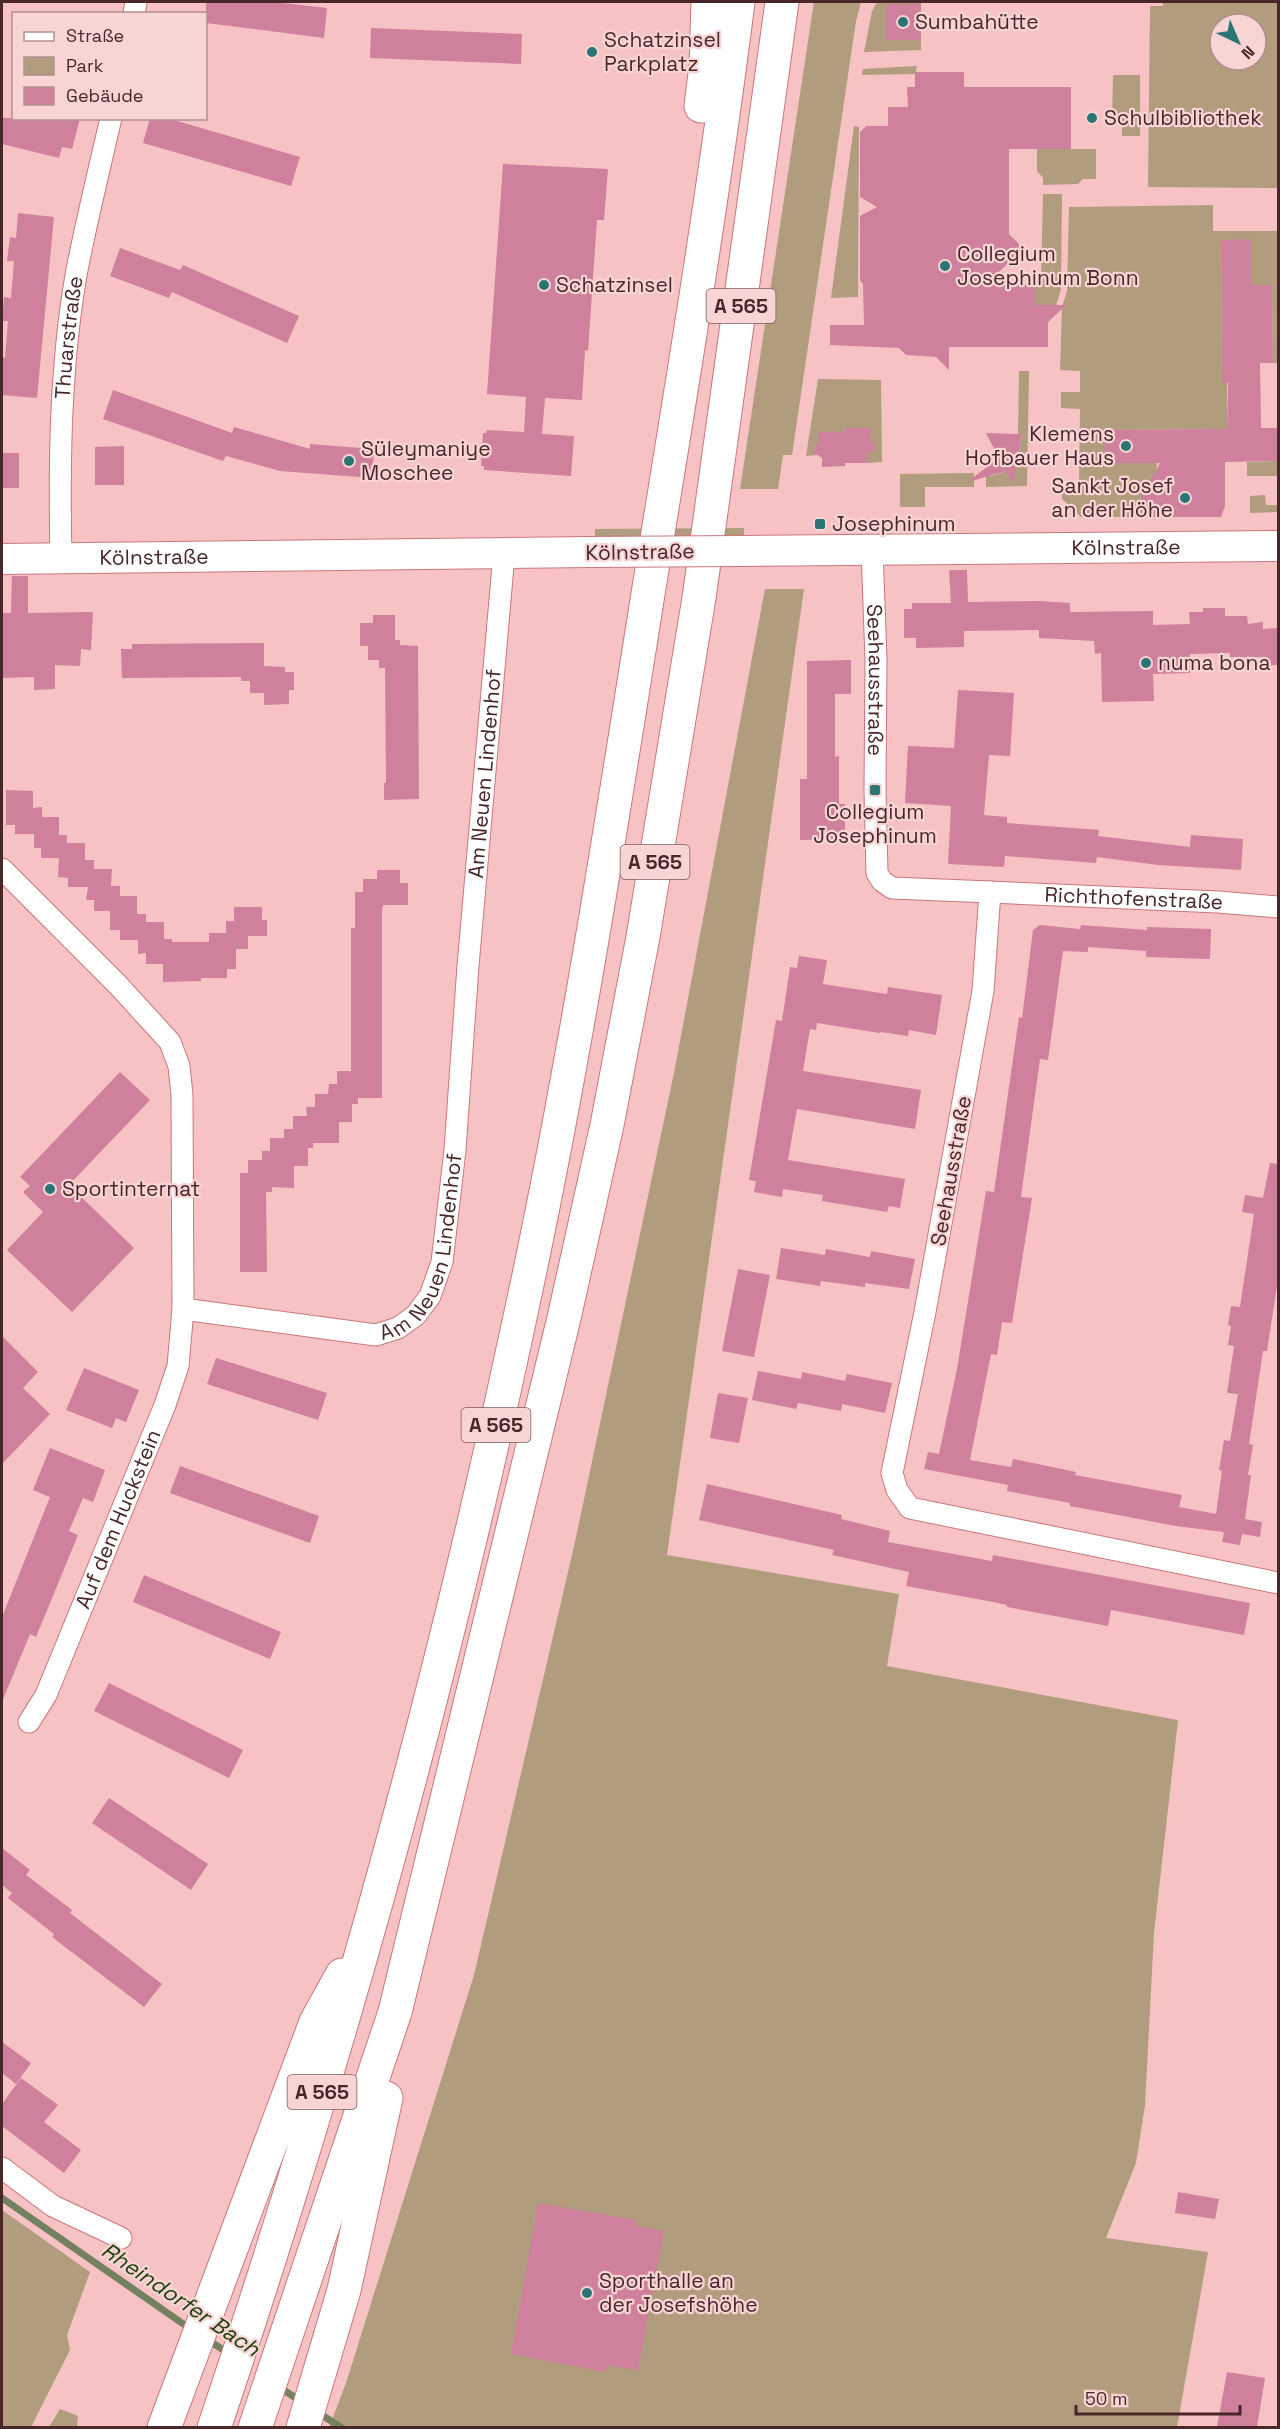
<svg xmlns="http://www.w3.org/2000/svg" width="1280" height="2429" font-family="'Space Grotesk',sans-serif">
<style>
.green{fill:#b19c7e;fill-rule:evenodd}
.lines{fill:none;stroke-linecap:round;stroke-linejoin:round}
.stream{stroke:#73815f;stroke-width:7}
.building{fill:#ce809c}
.minor-casing{stroke:#c9787c;stroke-width:23}
.secondary-casing{stroke:#c9787c;stroke-width:32}
.motorway-casing{stroke:#c9787c;stroke-width:35}
.minor{stroke:#fff;stroke-width:21}
.secondary{stroke:#fff;stroke-width:30}
.motorway{stroke:#fff;stroke-width:33}
.secondary-bridge-casing{stroke:#c9787c;stroke-width:32;stroke-linecap:butt}
.secondary-bridge{stroke:#fff;stroke-width:30}
.poi-dot{fill:#2a7476;stroke:#f8d4d5;stroke-width:2}
.labels{text-anchor:middle;stroke-width:4.5;stroke-linejoin:round;paint-order:stroke}
.shield{fill:#f8d4d5;stroke:#7e5b5d;stroke-width:1.5}
.shield-label{font-size:20px;font-weight:bold;fill:#492729}
.poi-label{font-size:21px;fill:#492729;stroke:#f8d4d5;text-anchor:start}
.street-label{font-size:21px;fill:#492729;stroke:#f8d4d5}
.water-label{font-size:22px;font-style:italic;fill:#1f420d;stroke:#f8d4d5}
</style>
<rect width="100%" height="100%" fill="#f7c2c3"/>
<path class="green" d="M814,2H861L856,21L792,455H783L778,489H740Z
M877,2H921V4H886V39L921,40V50L864,52L872,11Z
M1163,2H1278V188L1148,187L1150,6H1163ZM1220,24H1256V60H1220Z
M917,66L915,74L862,75L863,69Z
M1113,75H1140V136H1122V123H1112Z
M854,126L859,127L858,297L831,298Z
M1037,149H1096V179H1083L1078,184L1043,185V178L1037,171Z
M1043,194H1062L1061,289L1056,306L1035,305V285H1041Z
M1213,205V231H1278V205V363H1273L1272,286L1251,285V240H1221L1222,382L1227,383V429L1105,430L1157,463L1153,517H1081L1062,499V486H1079L1080,409L1061,408V392H1080V371L1060,370L1062,307L1067,291L1069,207Z
M1019,371H1029L1027,486L986,487V474L991,476L1016,468L1022,434H1018Z
M818,379L881,380L882,462L867,463V451L874,447L869,442V428H845L844,432H819V446L814,450L818,455L806,456Z
M1278,461V476H1247V462Z
M974,473V487H925V507H900V474Z
M1265,495L1266,505H1278V512L1250,513V496Z
M744,528V536L595,538V529Z
M765,589H804L667,1555L899,1594L887,1666L1178,1720L1154,1933L1145,2105L1136,2163L1106,2238L1208,2252L1177,2427L329,2428L347,2380L474,1975L575,1542L674,1073Z
M2,2210L90,2272L67,2335L70,2350L31,2427H2Z
M60,2409L78,2416L77,2427H49Z"/>
<g class="lines">
<path class="stream" d="M2,2198L192,2330
M206,2339L230,2354
M279,2387L302,2402
M317,2412L342,2428"/>
</g>
<path class="building" d="M206,2H274L327,8L324,38L206,23Z
M886,4H921V40H886Z
M371,28L522,34L521,64L370,58Z
M915,72H964V87H1071V149H1009V234L1019,244V253L985,285H1035V305H1066L1048,322V347H949V370L936,357L906,355L899,348L830,345V325H864L863,284L860,280V216L877,207L860,197V132L866,126H888V107H908L907,87H915Z
M2,118H80L72,149L62,147L59,158L2,144Z
M150,118H167L300,157L291,186L143,143Z
M503,164L608,169L604,220H597L588,351L585,350L582,400L545,398L542,434L574,436L571,476L484,470V466H481L483,433H486L487,430L524,432L526,397L487,394Z
M18,213L54,217L37,398L2,395V357L5,358L8,321H2L4,297L11,298L14,261H7L10,237L16,238Z
M1251,239V285H1272L1273,363H1260L1261,428H1278V461L1225,462V506L1221,517H1152L1141,498L1160,463H1105V430L1227,429L1228,383H1222L1221,240Z
M120,248L180,270L183,265L299,316L287,343L172,292L169,298L110,276Z
M113,390L232,433L234,427L310,449V444L374,449L372,478L280,471L226,456L223,461L103,419Z
M845,428H870V437L876,449L867,454V463H845V466L822,467V458L813,452L819,441L818,432H844Z
M986,433L1022,434L1013,484L1006,471L972,481L971,479L999,458Z
M124,446V485H95V447Z
M2,453H19V488H2Z
M949,570H967L968,602L1039,601L1070,603V612L1153,611V625L1190,624L1189,612H1203V608H1225V616H1247L1248,624L1263,622V629L1278,628V665H1261V657H1230V653L1190,654V673L1153,674L1154,701L1102,702L1101,653L1095,654L1094,641L1039,638V630L964,631V647L916,648V638H904V609H912V603H951Z
M12,576H28V613L93,612L91,650L81,649L80,666L55,665V689L34,690V677L2,678V613H11Z
M373,615H395V640H400V645L418,646L419,799L384,800V783H386L385,668H379V660H368V646H360V623H373Z
M264,643V666L285,667V672H294V690H289V704L264,705V693H250V681H241V677L122,678L121,649H132V644Z
M851,660V694H835V757L839,756V804H845V839L800,840V779H807V661Z
M958,690L1014,693L1010,756L989,755L984,815L1007,817V823L1099,830L1098,836L1190,847L1191,835L1243,839L1241,870L1158,865L1097,857L1096,863L1005,856L1004,867L948,864L951,806L905,803L908,746L954,748Z
M6,790L33,791V808L42,807V817H59V835H67V843H85V860H94V869H112L111,886H120V896H137V914H146V922H164V939H172V942H209V933H226V921H234V907H262V920H267V936H248V949H236V969H227V978H201V981L163,982V964H146V953L138,954V940H120V930H110V911H94V900H86L88,887H68V878L58,877L59,858H41V848H34V834H15V825H6Z
M377,870H400V883H408V905H383L382,911V1098H358V1104H352V1122H339V1143H313V1148H308V1166H294V1188L272,1187V1192H266L267,1272H240V1173H248V1160H262V1151H270V1138H284V1129H293V1116H307L306,1107H315V1094H328L329,1084H337V1071H351V928H355V892H363V879H377Z
M1040,925L1080,929L1081,925L1147,930V927L1211,929L1210,959L1146,957V951L1088,947V952L1063,951L1048,1060L1040,1059L1021,1197L1032,1198L1012,1323L1002,1322L997,1355L991,1354L970,1460L1011,1467L1013,1459L1076,1472L1075,1475L1182,1495L1179,1507L1216,1514L1222,1471L1219,1470L1224,1440L1230,1441L1238,1394L1227,1393L1234,1346L1228,1345L1231,1326L1228,1325L1231,1306L1240,1307L1254,1214L1242,1212L1245,1195L1263,1198L1270,1163L1278,1164V1279L1267,1351H1263L1249,1444L1253,1445L1248,1475H1251L1245,1519L1262,1522L1260,1537L1242,1534L1240,1545L1222,1542L1224,1532L1176,1526L1070,1506V1503L1007,1491L1008,1485L924,1469L928,1452L939,1454L957,1369L986,1191L994,1192L1019,1017L1022,1018L1033,930Z
M799,956L827,960L823,984L887,994L888,987L942,995L936,1035L909,1030L908,1036L881,1032L880,1033L817,1023L816,1030L810,1029L803,1071L921,1090L915,1129L797,1109L788,1160L905,1179L900,1208L889,1206L887,1212L822,1201L823,1195L783,1189L782,1197L754,1192L756,1181L749,1180L776,1020L782,1021L790,967L797,968Z
M120,1072L150,1100L69,1185L134,1248L72,1312L7,1250L43,1212L23,1192L30,1186L20,1177Z
M781,1248L825,1255L826,1249L870,1257L871,1251L915,1259L909,1289L865,1283V1287L821,1281L820,1286L776,1279Z
M738,1269L770,1275L754,1357L722,1351Z
M2,1336L38,1372L23,1388L50,1414L2,1464Z
M216,1358L327,1393L318,1420L207,1384Z
M84,1368L139,1390L126,1422L116,1418L112,1428L66,1410Z
M758,1371L801,1379L802,1372L845,1381L847,1374L892,1383L885,1413L842,1404L841,1411L798,1403L796,1409L752,1400Z
M718,1393L748,1398L739,1443L710,1438Z
M50,1448L105,1470L93,1502L83,1498L69,1531L78,1535L36,1637L30,1634L2,1702V1617L50,1497L33,1490Z
M180,1466L319,1516L310,1543L170,1493Z
M707,1484L842,1515L841,1519L890,1531L888,1542L992,1561L993,1555L1250,1603L1244,1635L1111,1610L1108,1626L1007,1607V1605L993,1602L906,1586L909,1572L832,1555L834,1550L699,1520Z
M144,1575L281,1632L270,1659L133,1602Z
M109,1683L243,1750L229,1778L94,1711Z
M109,1798L208,1864L191,1890L92,1823Z
M2,1848L30,1870L26,1875L72,1910L70,1913L162,1984L144,2007L52,1937L54,1934L8,1898L12,1893L2,1885Z
M2,2042L31,2063L16,2084L2,2073Z
M21,2078L58,2105L44,2122L81,2150L64,2173L2,2126V2104Z
M1178,2192L1219,2199L1215,2219L1175,2213Z
M538,2203L636,2220L635,2225L664,2231L638,2370L607,2365L605,2372L511,2354Z
M1227,2372L1265,2378L1257,2427H1217Z"/>
<g class="lines">
<g class="minor-casing">
<g id="minor">
<path d="M134,14L136,2"/>
<path id="s1" d="M872,550L876,659L875,790L877,873L882,881L892,888L990,892L983,991L925,1312L892,1473L897,1490L910,1508L1278,1583"/>
<path id="s2" d="M61,559C59,464 60,369 76,275C86,223 99,170 111,118"/>
<path id="s3" d="M2,869L118,985L170,1042L179,1066L182,1095L183,1309L376,1335L398,1328L416,1315L430,1296L442,1262L455,1150L468,966L504,554"/>
<path id="s4" d="M990,892L1218,902L1278,907"/>
<path id="s5" d="M29,1722L46,1695L165,1405L178,1366L183,1309"/>
<path d="M2,2168L53,2206L121,2238"/>
</g>
</g>
<g class="secondary-casing">
<g id="secondary">
<path id="s6" d="M742,551L1278,546"/>
<path id="s7" d="M2,559L589,552"/>
</g>
</g>
<g class="motorway-casing">
<path id="motorway" d="M701,106L706,66L708,2
M164,2428L316,2022L342,1975
M214,2428C338,2060 442,1687 522,1308C573,1072 610,833 648,594C680,397 713,200 738,2
M255,2428L395,2012L564,1318L607,1125L643,937L699,598L782,2
M303,2428L344,2290L386,2098"/>
</g>
<use href="#minor" class="minor"/>
<use href="#secondary" class="secondary"/>
<use href="#motorway" class="motorway"/>
<g class="secondary-bridge-casing">
<path id="secondary-bridge" d="M589,552L742,551"/>
</g>
<use href="#secondary-bridge" class="secondary-bridge"/>
</g>
<g class="poi-dot">
<circle cx="903" cy="22" r="6"/>
<circle cx="592" cy="52" r="6"/>
<circle cx="1092" cy="118" r="6"/>
<circle cx="945" cy="266" r="6"/>
<circle cx="544" cy="285" r="6"/>
<circle cx="1126" cy="446" r="6"/>
<circle cx="349" cy="461" r="6"/>
<circle cx="1185" cy="498" r="6"/>
<rect x="814" y="518" width="12" height="12" rx="3"/>
<circle cx="1146" cy="663" r="6"/>
<rect x="869" y="784" width="12" height="12" rx="3"/>
<circle cx="50" cy="1189" r="6"/>
<circle cx="587" cy="2293" r="6"/>
</g>
<g class="labels">
<g class="shield">
<rect x="706.5" y="289" width="69" height="34" rx="4.5"/>
<rect x="620.5" y="845" width="69" height="34" rx="4.5"/>
<rect x="461.5" y="1408" width="69" height="34" rx="4.5"/>
<rect x="287.5" y="2075" width="69" height="34" rx="4.5"/>
</g>
<g class="shield-label">
<text x="741" y="313">A 565</text>
<text x="655" y="869">A 565</text>
<text x="496" y="1432">A 565</text>
<text x="322" y="2099">A 565</text>
</g>
<g class="poi-label">
<text x="915" y="29">Sumbahütte</text>
<text x="604" y="47">Schatzinsel<tspan x="604" dy="24">Parkplatz</tspan></text>
<text x="1104" y="125">Schulbibliothek</text>
<text x="957" y="261">Collegium<tspan x="957" dy="24">Josephinum Bonn</tspan></text>
<text x="556" y="292">Schatzinsel</text>
<text x="1114" y="441" text-anchor="end">Klemens<tspan x="1114" dy="24">Hofbauer Haus</tspan></text>
<text x="361" y="456">Süleymaniye<tspan x="361" dy="24">Moschee</tspan></text>
<text x="1173" y="493" text-anchor="end">Sankt Josef<tspan x="1173" dy="24">an der Höhe</tspan></text>
<text x="832" y="531">Josephinum</text>
<text x="1158" y="670">numa bona</text>
<text x="875" y="819" text-anchor="middle">Collegium<tspan x="875" dy="24">Josephinum</tspan></text>
<text x="62" y="1196">Sportinternat</text>
<text x="599" y="2288">Sporthalle an<tspan x="599" dy="24">der Josefshöhe</tspan></text>
</g>
<g class="street-label">
<text dy="7" stroke="none"><textPath href="#s2" startOffset="222">Thuarstraße</textPath></text>
<text dy="7" stroke="none"><textPath href="#s6" startOffset="384">Kölnstraße</textPath></text>
<text transform="translate(640 552) rotate(-1)" y="7">Kölnstraße</text>
<text dy="7" stroke="none"><textPath href="#s7" startOffset="152">Kölnstraße</textPath></text>
<text dy="7" stroke="none"><textPath href="#s1" startOffset="130">Seehausstraße</textPath></text>
<text dy="7" stroke="none"><textPath href="#s3" startOffset="1300">Am Neuen Lindenhof</textPath></text>
<text dy="7" stroke="none"><textPath href="#s4" startOffset="144">Richthofenstraße</textPath></text>
<text transform="translate(951 1171) rotate(-80)" y="7">Seehausstraße</text>
<text dy="7" stroke="none"><textPath href="#s3" startOffset="814">Am Neuen Lindenhof</textPath></text>
<text dy="7" stroke="none"><textPath href="#s5" startOffset="222">Auf dem Huckstein</textPath></text>
</g>
<g class="water-label">
<text transform="translate(181 2299) rotate(34)" y="8">Rheindorfer Bach</text>
</g>
</g>
<rect width="1280" height="2429" fill="none" stroke="#492729" stroke-width="6"/>
<rect x="12" y="12" width="195" height="108" fill="#f8d4d5" stroke="#b28f90" stroke-width="1.5"/>
<rect x="24" y="32" width="30" height="9" fill="#ffffff" stroke="#b28f90" stroke-width="1.5"/>
<text x="66" y="42" font-size="18" fill="#492729">Straße</text>
<rect x="24" y="57" width="30" height="18" fill="#b19c7e" stroke="#b28f90" stroke-width="1.5"/>
<text x="66" y="72" font-size="18" fill="#492729">Park</text>
<rect x="24" y="87" width="30" height="18" fill="#ce809c" stroke="#b28f90" stroke-width="1.5"/>
<text x="66" y="102" font-size="18" fill="#492729">Gebäude</text>
<g transform="translate(1238 42) rotate(136)"><circle r="28" fill="#f8d4d5" stroke="#b28f90" stroke-width="1.5"/>
<path d="M0-4.5L10 22L0 15L-10 22Z" fill="#2a7476"/>
<text y="-9" font-size="16" font-weight="bold" text-anchor="middle" fill="#492729">N</text>
</g>
<path d="M1076 2405v9h164v-9" fill="none" stroke="#492729" stroke-width="3"/>
<text x="1085" y="2405" font-size="18" fill="#492729" stroke="#f8d4d5" stroke-width="4.5" paint-order="stroke">50 m</text>
</svg>
